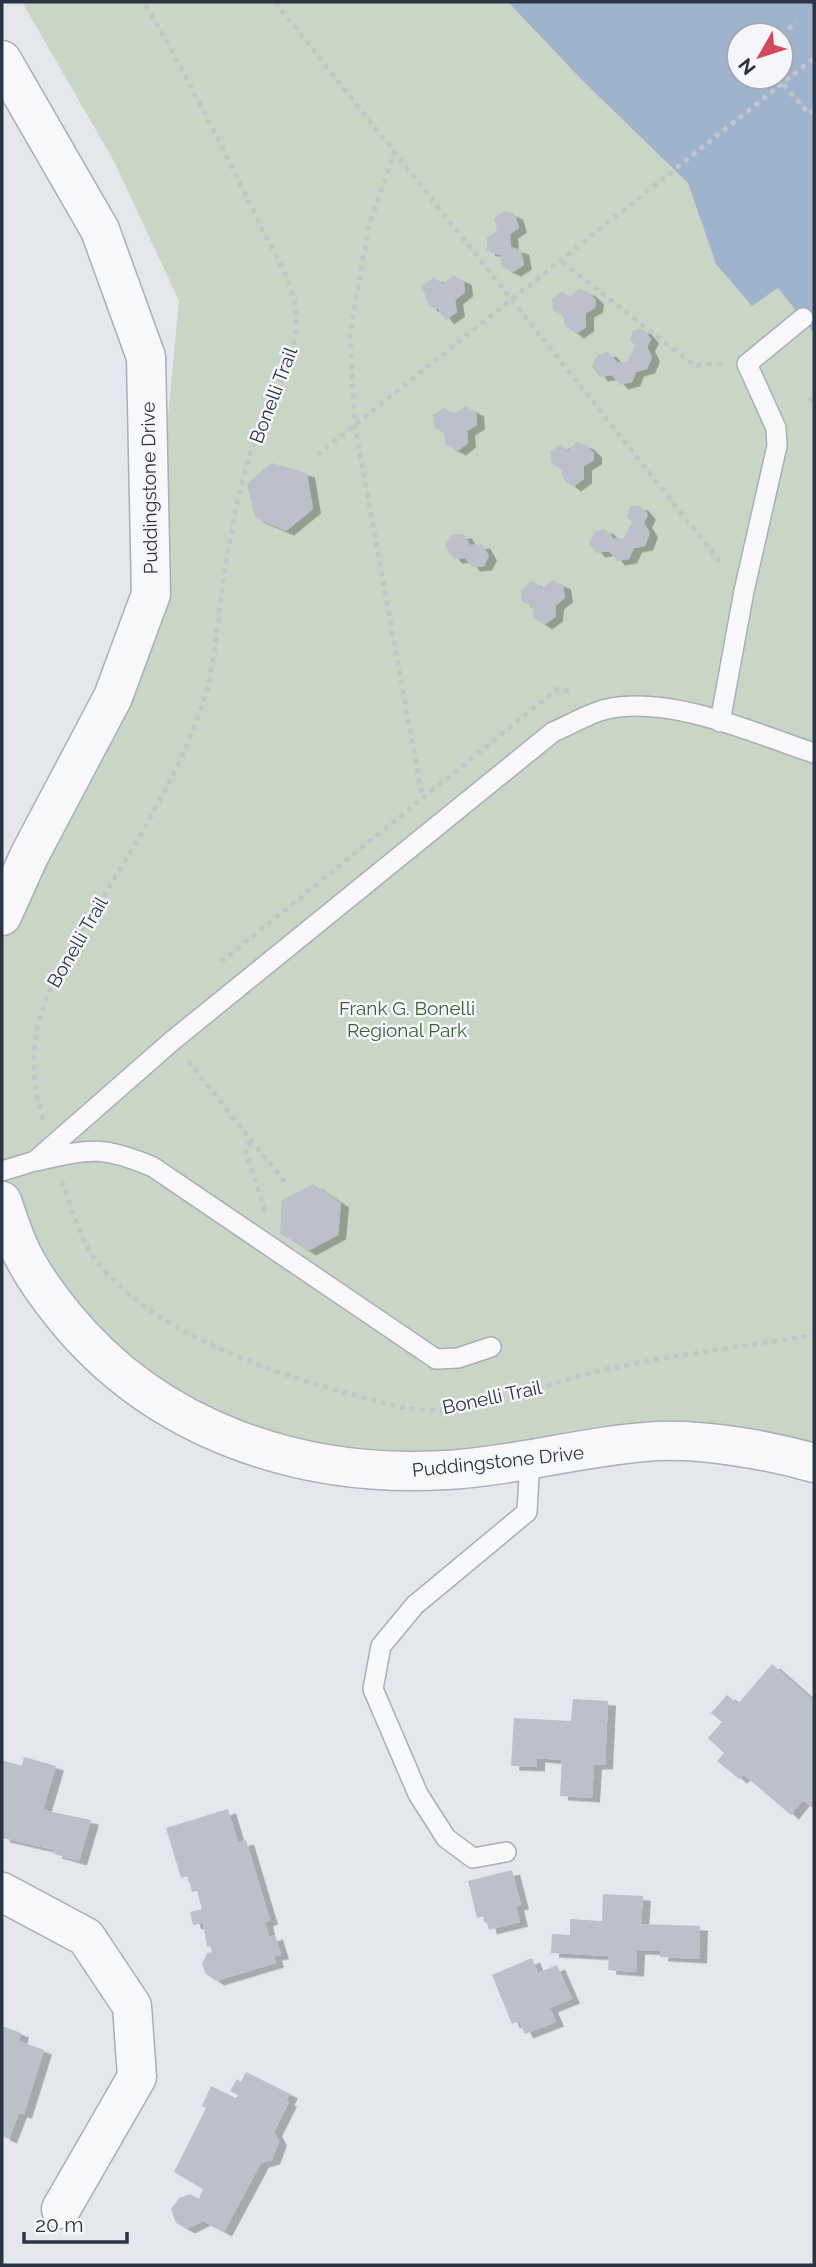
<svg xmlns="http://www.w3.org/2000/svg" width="816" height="2267" font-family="Raleway,sans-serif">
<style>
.green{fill:#c9d6c5;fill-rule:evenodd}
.water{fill:#9fb4cc;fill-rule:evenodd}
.building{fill:#bbc0ca;filter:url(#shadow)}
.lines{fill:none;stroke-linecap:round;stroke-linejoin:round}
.service-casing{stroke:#a9aeb7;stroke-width:22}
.minor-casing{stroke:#a9aeb7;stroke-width:41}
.tertiary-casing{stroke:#a9aeb7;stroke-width:41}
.path{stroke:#c2c5cb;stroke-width:4.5;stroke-dasharray:5 5;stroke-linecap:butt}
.service{stroke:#f7f8fa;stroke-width:19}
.minor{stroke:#f7f8fa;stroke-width:38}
.tertiary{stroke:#f7f8fa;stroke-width:38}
.labels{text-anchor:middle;stroke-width:5;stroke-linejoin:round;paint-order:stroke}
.street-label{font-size:19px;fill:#2b3445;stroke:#f4f6f9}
.park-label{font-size:19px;fill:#3f6138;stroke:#f4f6f9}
</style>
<defs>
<filter id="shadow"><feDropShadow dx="8" dy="4.5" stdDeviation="0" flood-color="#0004"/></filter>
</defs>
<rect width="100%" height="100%" fill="#e4e7ec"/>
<path class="green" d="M22,2H814V1463L770,1450L303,1461L117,1372L2,1201V916L151,594L179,301L115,163ZM739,35H781V77H739Z"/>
<path class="water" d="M508,2H814V333L778,288L752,306L716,264L688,183L582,80ZM739,35H781V77H739Z"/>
<path class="building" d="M505,211L515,215L519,228L510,234L511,247L521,250L524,265L513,272L502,267L500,255L487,251V238L497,231L494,218Z
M453,275L464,281L465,292L455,300L457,312L446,320L438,309L429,307L422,286L434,277L443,284Z
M579,289L588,292L596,300L595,308L586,313V327L576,334L565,326L563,315L553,310L552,298L563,291L570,297Z
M643,329L651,339L647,347L652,357L647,369L636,372L632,382L620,385L612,375L600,377L592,367L597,355L608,352L618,363L628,361L635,345L630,340L633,330Z
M465,406L476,412L477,425L467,431L468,443L458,451L446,445L444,433L434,427L433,415L444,408L454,414Z
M577,442L586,445L594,453V460L584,466V479L573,487L563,479L561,468L551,463L550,451L561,444L568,451Z
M272,463L307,473L313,509L286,531L255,518L247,483Z
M630,506H640L648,515L644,523L650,533L645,546L634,548L629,559L617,561L609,551L597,553L589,543L595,531L605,529L614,539L624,538L632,522L627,517Z
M464,534L470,545L482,544L489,556L484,566L472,567L465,558L454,559L445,546L451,535Z
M552,580L563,585L565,598L556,605L555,617L544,625L534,618L532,606L522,602L521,590L532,581L542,588Z
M313,1184L341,1203L338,1235L308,1251L280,1233L282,1200Z
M772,1664L814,1701V1809L803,1800L791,1815L744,1775L739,1779L717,1761L724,1753L708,1738L722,1722L711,1713L727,1695L738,1704Z
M573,1699L608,1701L605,1765H594L592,1798L560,1796L562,1760L537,1758V1767L511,1766L514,1718L571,1721Z
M24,1757L56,1766L43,1810L91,1820L79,1861L54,1854L55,1850L2,1838V1760L22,1766Z
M228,1809L238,1842L246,1840L270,1920L265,1922L269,1937L275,1935L281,1955L274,1956L276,1963L216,1981L206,1974L202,1964L207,1953L212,1952L210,1946L207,1947L203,1923L193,1925L190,1912L202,1909L197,1891L192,1892L188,1876L181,1878L166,1828Z
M512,1870L521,1905L516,1906L520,1922L489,1930L485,1916L477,1918L468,1881Z
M603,1894L643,1896L641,1924L700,1926L699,1959L660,1957L661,1951L637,1950L636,1972L608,1970L609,1956L551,1953L552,1934L570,1935V1919L602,1921Z
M532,1958L538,1973L557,1965L572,1999L550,2008L556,2022L525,2034L519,2021L512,2024L492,1975Z
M2,2026L21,2033L19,2041L44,2050L24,2114L19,2113L9,2139L2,2136Z
M246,2072L290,2094L286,2101L289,2102L274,2132L279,2141L272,2160L261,2163L224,2232L203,2221L187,2229L176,2223L171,2209L179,2198L190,2194L199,2199L203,2189L174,2172L206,2108L202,2106L211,2086L236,2098L238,2095L230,2091L237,2079L241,2082Z"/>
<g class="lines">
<g class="service-casing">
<path id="service" d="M720,722L744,591L777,446L776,428L747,364L803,318
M36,1161C90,1149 101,1145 153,1167L436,1359L458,1358L491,1347
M2,1171L35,1161L172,1041L553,732C570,725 589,713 607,709C671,695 753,733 814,753
M506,1852L473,1858L446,1838L418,1794L373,1689L381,1646L415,1605L527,1512L530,1459"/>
</g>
<g class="minor-casing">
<path id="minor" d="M2,1892L86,1937L132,2006L137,2077L61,2209"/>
</g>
<g class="tertiary-casing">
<path id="tertiary" d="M2,60L100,230L146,357L151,594L113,697L29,856L2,916
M2,1201C7,1215 12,1231 18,1245C29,1271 47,1295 64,1316C157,1431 302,1479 447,1470C517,1466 587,1445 657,1441C704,1439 769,1450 814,1463"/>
</g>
<path class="path" d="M275,2L721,563
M781,36L796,22
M777,77L809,114L814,110
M395,150L369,226L350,333L355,426L422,796
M562,262L694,365L722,364
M809,401L814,399
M317,455L814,58
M221,962L557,689L573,692
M188,1061L288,1186
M43,1119C11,1020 69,954 117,874C149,822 182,764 202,706C214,672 216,634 221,598C228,548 237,493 253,444C269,398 302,358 295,306C292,279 271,248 259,223C223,148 186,74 144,2
M251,1141L245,1149L265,1211
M62,1181C72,1209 80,1240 98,1263C153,1333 271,1372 353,1395C385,1403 414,1413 447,1410C498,1405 546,1384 595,1372C668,1355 741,1347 814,1335"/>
<use href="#service" class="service"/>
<use href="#minor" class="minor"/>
<use href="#tertiary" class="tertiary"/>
</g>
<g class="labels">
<g class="street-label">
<text transform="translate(273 395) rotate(-69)" y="7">Bonelli Trail</text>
<text transform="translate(149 488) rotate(-91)" y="7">Puddingstone Drive</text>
<text transform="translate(77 942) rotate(-60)" y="7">Bonelli Trail</text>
<text transform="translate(492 1397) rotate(-12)" y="7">Bonelli Trail</text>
<text transform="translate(498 1461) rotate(-6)" y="7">Puddingstone Drive</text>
</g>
<g class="park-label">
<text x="407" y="1015">Frank G. Bonelli<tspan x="407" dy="22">Regional Park</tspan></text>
</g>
</g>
<rect width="816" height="2267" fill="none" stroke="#2b3445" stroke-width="7"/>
<g transform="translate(760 56) rotate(231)"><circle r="33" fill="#f4f6f9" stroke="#a4a8b1" stroke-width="2"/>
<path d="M0-5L12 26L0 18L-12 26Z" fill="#d1495b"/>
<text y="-10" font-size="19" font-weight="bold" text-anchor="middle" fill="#2b3445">N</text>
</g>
<path d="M24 2232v10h103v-10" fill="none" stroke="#2b3445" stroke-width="3.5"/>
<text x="35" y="2232" font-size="21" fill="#2b3445" stroke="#f4f6f9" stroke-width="5" paint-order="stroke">20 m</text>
</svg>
